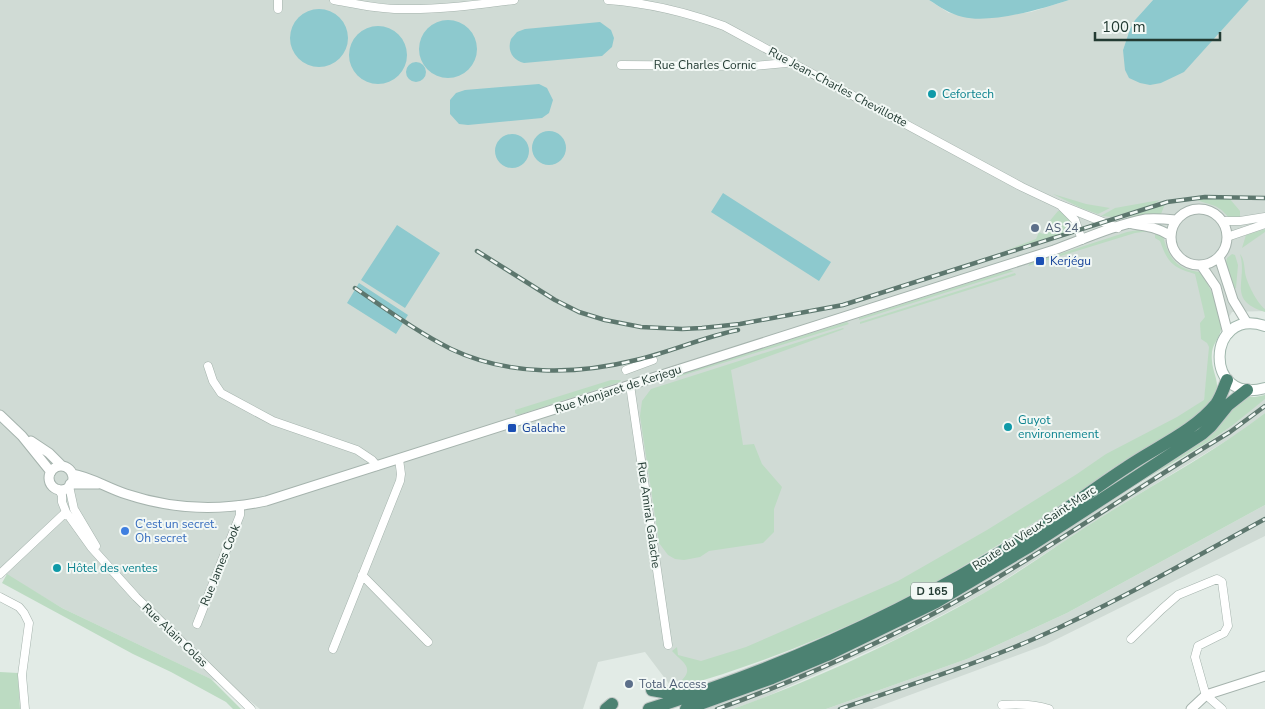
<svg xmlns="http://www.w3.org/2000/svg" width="1265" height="709" font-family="'Nunito Sans',sans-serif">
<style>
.built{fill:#d0dbd5}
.green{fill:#bcdbc2}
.water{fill:#8dc9ce}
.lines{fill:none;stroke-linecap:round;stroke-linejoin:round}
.minor-casing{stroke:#a5b3ad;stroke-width:9}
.tertiary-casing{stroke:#a5b3ad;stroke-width:11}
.secondary-casing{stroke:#a1b7ad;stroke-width:12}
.trunk-casing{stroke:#c1c8c6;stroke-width:14}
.minor{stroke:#fff;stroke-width:8}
.tertiary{stroke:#fff;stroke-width:9}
.secondary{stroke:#fff;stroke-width:10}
.trunk{stroke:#4c8272;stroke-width:12}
.rail-casing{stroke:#5d776e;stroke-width:4.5}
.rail{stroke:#f2f8f5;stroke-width:2.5;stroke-dasharray:8;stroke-linecap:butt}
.culture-dot{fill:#0f9aa8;stroke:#f2f8f5;stroke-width:2}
.service-dot{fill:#5c6f8a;stroke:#f2f8f5;stroke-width:2}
.transit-dot{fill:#1a4fb4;stroke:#f2f8f5;stroke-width:2}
.shop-dot{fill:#3f7fe0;stroke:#f2f8f5;stroke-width:2}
.labels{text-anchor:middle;stroke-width:4;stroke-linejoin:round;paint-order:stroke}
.shield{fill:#f2f8f5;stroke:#61746d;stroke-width:1}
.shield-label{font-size:11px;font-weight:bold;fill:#233b33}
.street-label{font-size:12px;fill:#233b33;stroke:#f2f8f5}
.culture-label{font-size:12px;fill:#0d838f;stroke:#f2f8f5;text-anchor:start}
.service-label{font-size:12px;fill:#4e5e75;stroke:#f2f8f5;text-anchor:start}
.transit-label{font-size:12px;fill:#164399;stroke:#f2f8f5;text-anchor:start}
.shop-label{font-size:12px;fill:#366cbe;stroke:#f2f8f5;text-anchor:start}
</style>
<rect width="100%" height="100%" fill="#e2ebe6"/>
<path class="built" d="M0,0H929L949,13L986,18L1031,12L1069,0H1153L1135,20L1130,29L1123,50L1161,83L1184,71L1249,0H1265V311L1232,312L1210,349L1204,402L937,584L889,607L673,689L645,652L598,662L583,709H260L240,693L62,608L0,571Z
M1265,398V413L1239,433L1108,513L986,592L894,640L761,699L733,709H705L750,693L848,652L951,600L1213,439L1233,425Z
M1265,505V536L1045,645L872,709H826L967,659L1067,613Z"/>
<path class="green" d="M1053,194L1086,204L1110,208L1098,214L1081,208Z
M1194,198H1229L1240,211V218H1229C1216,201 1209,207 1194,198Z
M1160,200L1154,204L1112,217L1101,216L1115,208Z
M1165,204L1161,214L1126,218Z
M1058,211H1061L1070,219L1071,223L1065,233L1004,251L1036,239L1039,232L1043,234L1051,225L1048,223Z
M1265,229V232L1242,248L1246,235Z
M1138,230L1150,231L1135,233L1028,266L1031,262L1035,261L1036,263L1041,262V260L1127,232Z
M1155,234L1163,236C1167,252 1173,265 1189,270C1193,271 1197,271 1201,273C1209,285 1224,314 1221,329C1219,341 1210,344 1212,361C1213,375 1223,387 1212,400C1192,426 1144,447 1116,466C1098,477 1082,492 1064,503C1039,520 1013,536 987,552C891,611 788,656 680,687L679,683C696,668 683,663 672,651L677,647L678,655L701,661L746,647L898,581L987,530L1077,474L1106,454L1177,417L1204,400L1209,347L1207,343L1201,339L1200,323L1205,317L1195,274C1172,267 1168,263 1160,241L1155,238Z
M1232,254L1235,255L1238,265L1236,288L1234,289L1226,263L1227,258Z
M1240,254C1245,259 1244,270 1246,277C1249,287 1258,304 1265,309V312C1226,300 1248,281 1240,254Z
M1009,270L1014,271L859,320V318Z
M1015,273L1016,275L860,324V322Z
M847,322L849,324L668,380L670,377Z
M843,328L844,329L731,370L743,445L754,444L762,464L782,487L774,509V532L763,543L709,551L700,557L684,560L675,559L668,555L659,543L640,416L642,401L651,389Z
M611,380H621L620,382L518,415L515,413V410Z
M1265,395V399L1233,425L1213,439L1122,493L1121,491L1230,411L1246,397H1255Z
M1265,413V505L1067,613L967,659L826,709H733C820,678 904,638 984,593C1027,568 1067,538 1108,513C1161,480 1216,451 1265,413Z
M7,574L62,608L211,679L241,709H233L226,702L171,672L133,654L2,583Z
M0,672L18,673L20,709H0Z"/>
<path class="water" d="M929,0H1069C1042,9 990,24 963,17C950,14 940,7 929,0Z
M1153,0H1249L1184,72L1161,83L1150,85L1140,83L1129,78L1125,70L1123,50L1130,29L1135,20Z
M290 38a29 29 0 1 1 58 0a29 29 0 1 1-58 0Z
M419 49a29 29 0 1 1 58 0a29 29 0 1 1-58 0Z
M600,22L611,30L614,38L612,47L602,56L524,63C512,60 507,50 511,39L517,32L525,29Z
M349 55a29 29 0 1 1 58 0a29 29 0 1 1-58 0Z
M406 72a10 10 0 1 1 20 0a10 10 0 1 1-20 0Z
M539,84L547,88L553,100L549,113L542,118L468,125L459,124L450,114V100L456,93L465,90Z
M532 148a17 17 0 1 1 34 0a17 17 0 1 1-34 0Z
M495 151a17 17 0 1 1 34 0a17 17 0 1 1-34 0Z
M723,193L831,262L819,281L711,212Z
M397,225L440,253L405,308L361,280Z
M359,283L408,315L396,334L347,303Z"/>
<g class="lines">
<g class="minor-casing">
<path id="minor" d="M334,0C356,4 377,9 399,9C438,10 476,5 514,0
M608,0C648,3 686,12 724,26L1022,187L1058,204L1118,228
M278,9V0
M621,65L754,66L786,63L788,60
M1062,207L1075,220L1082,240
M1223,221H1240L1265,217
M1227,237L1265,224
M208,366L213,381L221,393L273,421L357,450L372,460L377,466
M626,370L653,360
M630,385L668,645
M69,486L74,509L96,546
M58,489L62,495V502L66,512L91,547L136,597L251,709
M0,574L66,512
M362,575L428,642
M0,597L19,607L24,613L29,623L22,675L25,709
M197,624L240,515V505
M1131,639L1162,609L1178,595L1217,579L1222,582L1228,626L1224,633L1198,646L1195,657L1204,689L1206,695L1222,709
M333,649L400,481L401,474L399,459
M1002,705C1019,704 1034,704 1049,709"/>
</g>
<g class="tertiary-casing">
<path id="tertiary" d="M1171 237a28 28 0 1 1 56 0a28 28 0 1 1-56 0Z
M1133,224C1147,226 1159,228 1171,236
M1219,257L1233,300L1247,323
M1201,265L1216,287L1228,334
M0,415L22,436L51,472
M31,441L49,453L62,466
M49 478a12 12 0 1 1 24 0a12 12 0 1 1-24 0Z
M72,474C91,477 107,488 126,494C171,509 220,511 266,501L1054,250C1084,239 1115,225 1146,219C1156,218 1166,219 1176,220
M70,484H98
M1191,709L1206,695L1265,676"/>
</g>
<g class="secondary-casing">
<path id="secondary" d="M1265,326C1206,306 1203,406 1265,388"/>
</g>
<g class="trunk-casing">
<path id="trunk" d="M652,690L669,693L688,691
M606,709L612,704
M649,709C782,668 910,610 1027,536C1061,514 1093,489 1127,467C1156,447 1193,432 1216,404C1221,397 1224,387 1227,380
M686,709L772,678L827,655L936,602L1030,546L1202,434L1211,426L1228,405L1247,390"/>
</g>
<use href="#minor" class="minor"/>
<use href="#tertiary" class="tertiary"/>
<use href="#secondary" class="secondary"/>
<use href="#trunk" class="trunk"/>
<g class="rail-casing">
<path id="rail" d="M477,251L555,300L579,312L605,320L641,327L682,329L702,328L740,324L843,305L1167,202L1205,197L1265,198
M355,288C386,309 417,332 451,349C508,376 576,375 636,360C671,352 703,337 738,330
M717,709C813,675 905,632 992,581C1072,533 1150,480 1230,432L1265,406
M840,709C906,686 972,666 1036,638C1115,603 1190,560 1265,519"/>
</g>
<use href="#rail" class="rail"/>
</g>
<g class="culture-dot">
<circle cx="932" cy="94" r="5"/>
<circle cx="1008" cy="427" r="5"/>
<circle cx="57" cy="568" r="5"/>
</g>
<g class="service-dot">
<circle cx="1035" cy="228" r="5"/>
<circle cx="629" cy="684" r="5"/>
</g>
<g class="transit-dot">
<rect x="1035" y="256" width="10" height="10" rx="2.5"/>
<rect x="507" y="423" width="10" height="10" rx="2.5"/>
</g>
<circle class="shop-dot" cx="125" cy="531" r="5"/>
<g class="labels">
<rect class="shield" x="911" y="582.5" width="42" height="17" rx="4"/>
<g class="shield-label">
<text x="932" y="595">D 165</text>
</g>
<g class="street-label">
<text x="705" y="69">Rue Charles Cornic</text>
<text transform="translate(838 87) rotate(28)" y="4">Rue Jean-Charles Chevillotte</text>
<text transform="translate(618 389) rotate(-18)" y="4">Rue Monjaret de Kerjegu</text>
<text transform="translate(649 515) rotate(82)" y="4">Rue Amiral Galache</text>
<text transform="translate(1034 528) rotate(-33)" y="4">Route du Vieux Saint-Marc</text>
<text transform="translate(220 565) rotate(-68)" y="4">Rue James Cook</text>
<text transform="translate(175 635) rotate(44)" y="4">Rue Alain Colas</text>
</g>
<g class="culture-label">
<text x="942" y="98">Cefortech</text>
<text x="1018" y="424">Guyot<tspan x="1018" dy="14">environnement</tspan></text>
<text x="67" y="572">Hôtel des ventes</text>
</g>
<g class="service-label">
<text x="1045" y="232">AS 24</text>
<text x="639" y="688">Total Access</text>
</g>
<g class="transit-label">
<text x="1050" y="265">Kerjégu</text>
<text x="522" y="432">Galache</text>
</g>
<g class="shop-label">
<text x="135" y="528">C'est un secret.<tspan x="135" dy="14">Oh secret</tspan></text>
</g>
</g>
<path d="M1095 32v8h125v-8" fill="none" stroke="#233b33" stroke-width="2.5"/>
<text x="1102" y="32" font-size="15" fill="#233b33" stroke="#f2f8f5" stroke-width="4" paint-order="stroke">100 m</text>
</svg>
